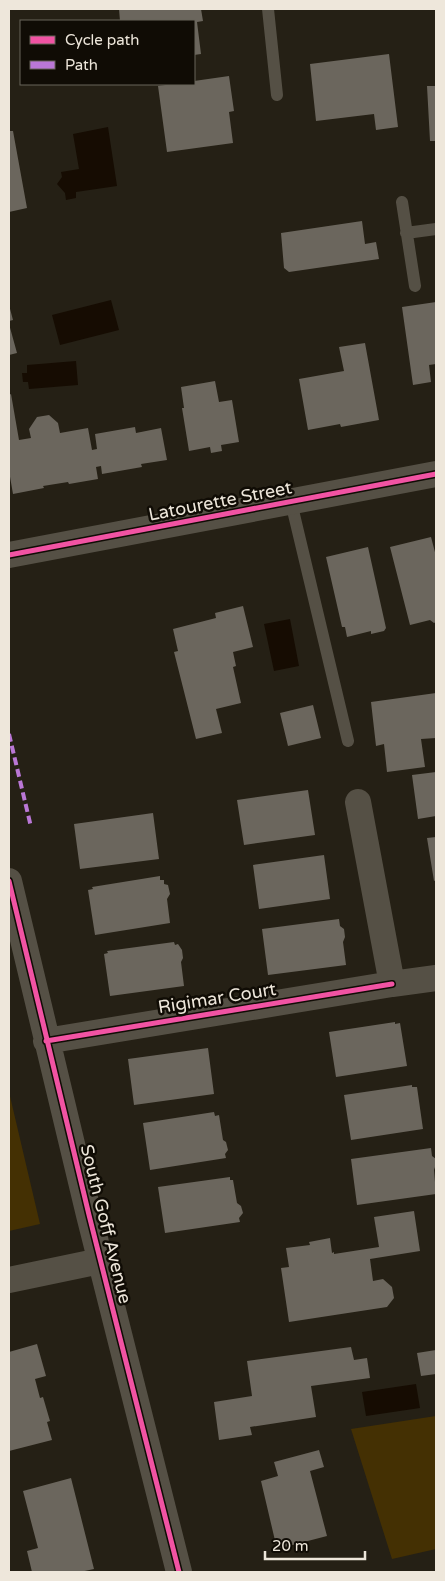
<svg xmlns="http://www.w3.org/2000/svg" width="445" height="1581" font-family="'Varela Round',sans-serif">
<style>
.green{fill:#443003}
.water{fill:#160c02}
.building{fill:#6b665d}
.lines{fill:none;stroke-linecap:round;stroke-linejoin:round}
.service{stroke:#555045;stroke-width:12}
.minor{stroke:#555045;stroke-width:26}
.quiet{stroke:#ba77d6;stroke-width:4;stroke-dasharray:8 4;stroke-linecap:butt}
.cycleway-casing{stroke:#100c05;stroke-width:8}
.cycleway{stroke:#f153a3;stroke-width:5}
.labels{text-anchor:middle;stroke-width:5;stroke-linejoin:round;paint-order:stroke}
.street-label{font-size:18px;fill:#eee7db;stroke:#100c05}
</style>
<rect width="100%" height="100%" fill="#252015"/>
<path class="green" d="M9,1092L40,1224L9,1231Z
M436,1416V1549L392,1559L351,1429Z"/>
<path class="water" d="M108,127L117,186L76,192V198L66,200L65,193L57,184L62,177L61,172L79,169L73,134Z
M111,300L119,330L60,345L52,315Z
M76,361L78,385L29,389L28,382H23L22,373H27V365Z
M290,619L299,666L274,671L264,624Z
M416,1384L420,1408L366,1416L362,1392Z"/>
<path class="building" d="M119,9H201L203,21L197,22L201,54L194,55V21H120Z
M389,54L398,127L376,130L374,114L316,121L310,64Z
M229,76L234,111L229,112L233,143L167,152L158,86L173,84H194V81Z
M427,86H436V141H430Z
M9,131H13L27,208L9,212Z
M362,221L365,244L376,242L379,259L289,272L284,268L281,233Z
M436,302V364L429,365L431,382L413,385L402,307Z
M9,305L13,320L9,321Z
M9,324L17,353L9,355Z
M365,343L379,420L341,427L340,424L308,430L299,379L344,371L339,347Z
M215,381L219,402L232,400L239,442L221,445L222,451L211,453L210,447L189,451L182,408H184L181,387Z
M11,394L19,440L31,438L29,429L37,417L49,415L58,423L60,433L88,428L92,450L97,449L95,434L135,427L136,433L161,428L167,460L141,464L142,467L102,474L101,466L96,467L98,479L69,484L68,482L43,486L44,488L13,494L9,471V395Z
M431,537L436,556V622L434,623L430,620L410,625L390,547Z
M368,547L386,628L384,631L371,634V631L347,637L345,627H342L326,557Z
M243,606L253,647L233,652L236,666L233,667L241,703L216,709L222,733L196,739L174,652L178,651L173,629L216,618L215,613Z
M436,693V738L421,739L425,767L387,772L384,744L376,746L371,702Z
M313,705L321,738L288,746L280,713Z
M436,772V816L418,819L412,775Z
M308,790L315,835L244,845L237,800Z
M153,813L159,859L80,869L74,824Z
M436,837V880L434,881L427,838Z
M324,855L330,899L259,909L253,865Z
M160,876V880H164V884L168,885L170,894L167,899L170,923L95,935L88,890L93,889L92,887Z
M339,919L340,926L344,929L345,937L343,942L346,965L268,975L262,929Z
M174,942L175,945L178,944L182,950L183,958L181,962L184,986L110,996L104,954L108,953L107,951Z
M395,1022V1024L400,1023L407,1066L336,1077L329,1032Z
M208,1048L214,1094L134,1105L128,1059Z
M412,1085V1087H417L423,1129L351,1140L344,1095Z
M214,1112L215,1116L219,1115L223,1140L226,1142L228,1150L225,1154L226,1158L150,1170L143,1123Z
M431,1148L432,1156L436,1159V1164L434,1170L436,1194L357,1205L351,1159Z
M230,1177V1180H233L237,1203L241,1206L243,1213L239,1218L240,1222L165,1233L158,1187Z
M414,1211L420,1251L370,1259L373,1281L383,1279L392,1287L394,1298L387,1307L289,1322L281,1268L289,1267L286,1248L310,1245L309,1242L330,1238L332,1253L334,1252V1254L379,1247L374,1217Z
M37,1344L46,1376L35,1379L40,1398L43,1397L50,1421L47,1422L52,1440L9,1451V1352Z
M351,1347L354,1360L367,1358L370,1378L311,1386L316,1417L250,1427L252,1435L219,1440L214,1402L252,1396L247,1361Z
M436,1350V1374L421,1376L417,1353Z
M319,1450L324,1467L310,1471L327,1536L277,1549L261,1481L278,1476L274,1462Z
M71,1478L94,1569L80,1572H32L27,1551L38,1548L23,1491Z"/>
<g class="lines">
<path class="service" d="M268,9L277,95
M402,202L415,286
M406,233L436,229
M291,502L348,741"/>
<path class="minor" d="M9,555L436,474
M358,802L392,984L436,978
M9,881L89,1215L179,1572
M46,1041L392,984
M9,1280L100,1261"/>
<path class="quiet" d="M9,734L31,827"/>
<g class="cycleway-casing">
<path id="cycleway" d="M9,555L436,474
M9,881L89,1215L179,1572
M46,1041L392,984"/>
</g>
<use href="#cycleway" class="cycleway"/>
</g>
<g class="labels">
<g class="street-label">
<text transform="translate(220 501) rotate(-11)" y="6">Latourette Street</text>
<text transform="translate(217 998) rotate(-9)" y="6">Rigimar Court</text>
<text transform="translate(106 1224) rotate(76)" y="6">South Goff Avenue</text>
</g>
</g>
<rect width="445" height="1581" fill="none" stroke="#eee7db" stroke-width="20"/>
<rect x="20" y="20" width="175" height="65" fill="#100c05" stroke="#69645b"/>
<rect x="30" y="36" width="25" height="8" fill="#f153a3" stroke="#69645b"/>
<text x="65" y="45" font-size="15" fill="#eee7db">Cycle path</text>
<rect x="30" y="61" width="25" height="8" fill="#ba77d6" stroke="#69645b"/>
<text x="65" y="70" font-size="15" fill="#eee7db">Path</text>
<path d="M265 1551v8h100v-8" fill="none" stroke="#eee7db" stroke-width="2.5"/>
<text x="272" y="1551" font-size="15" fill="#eee7db" stroke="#100c05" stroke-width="4" paint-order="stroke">20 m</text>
</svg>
